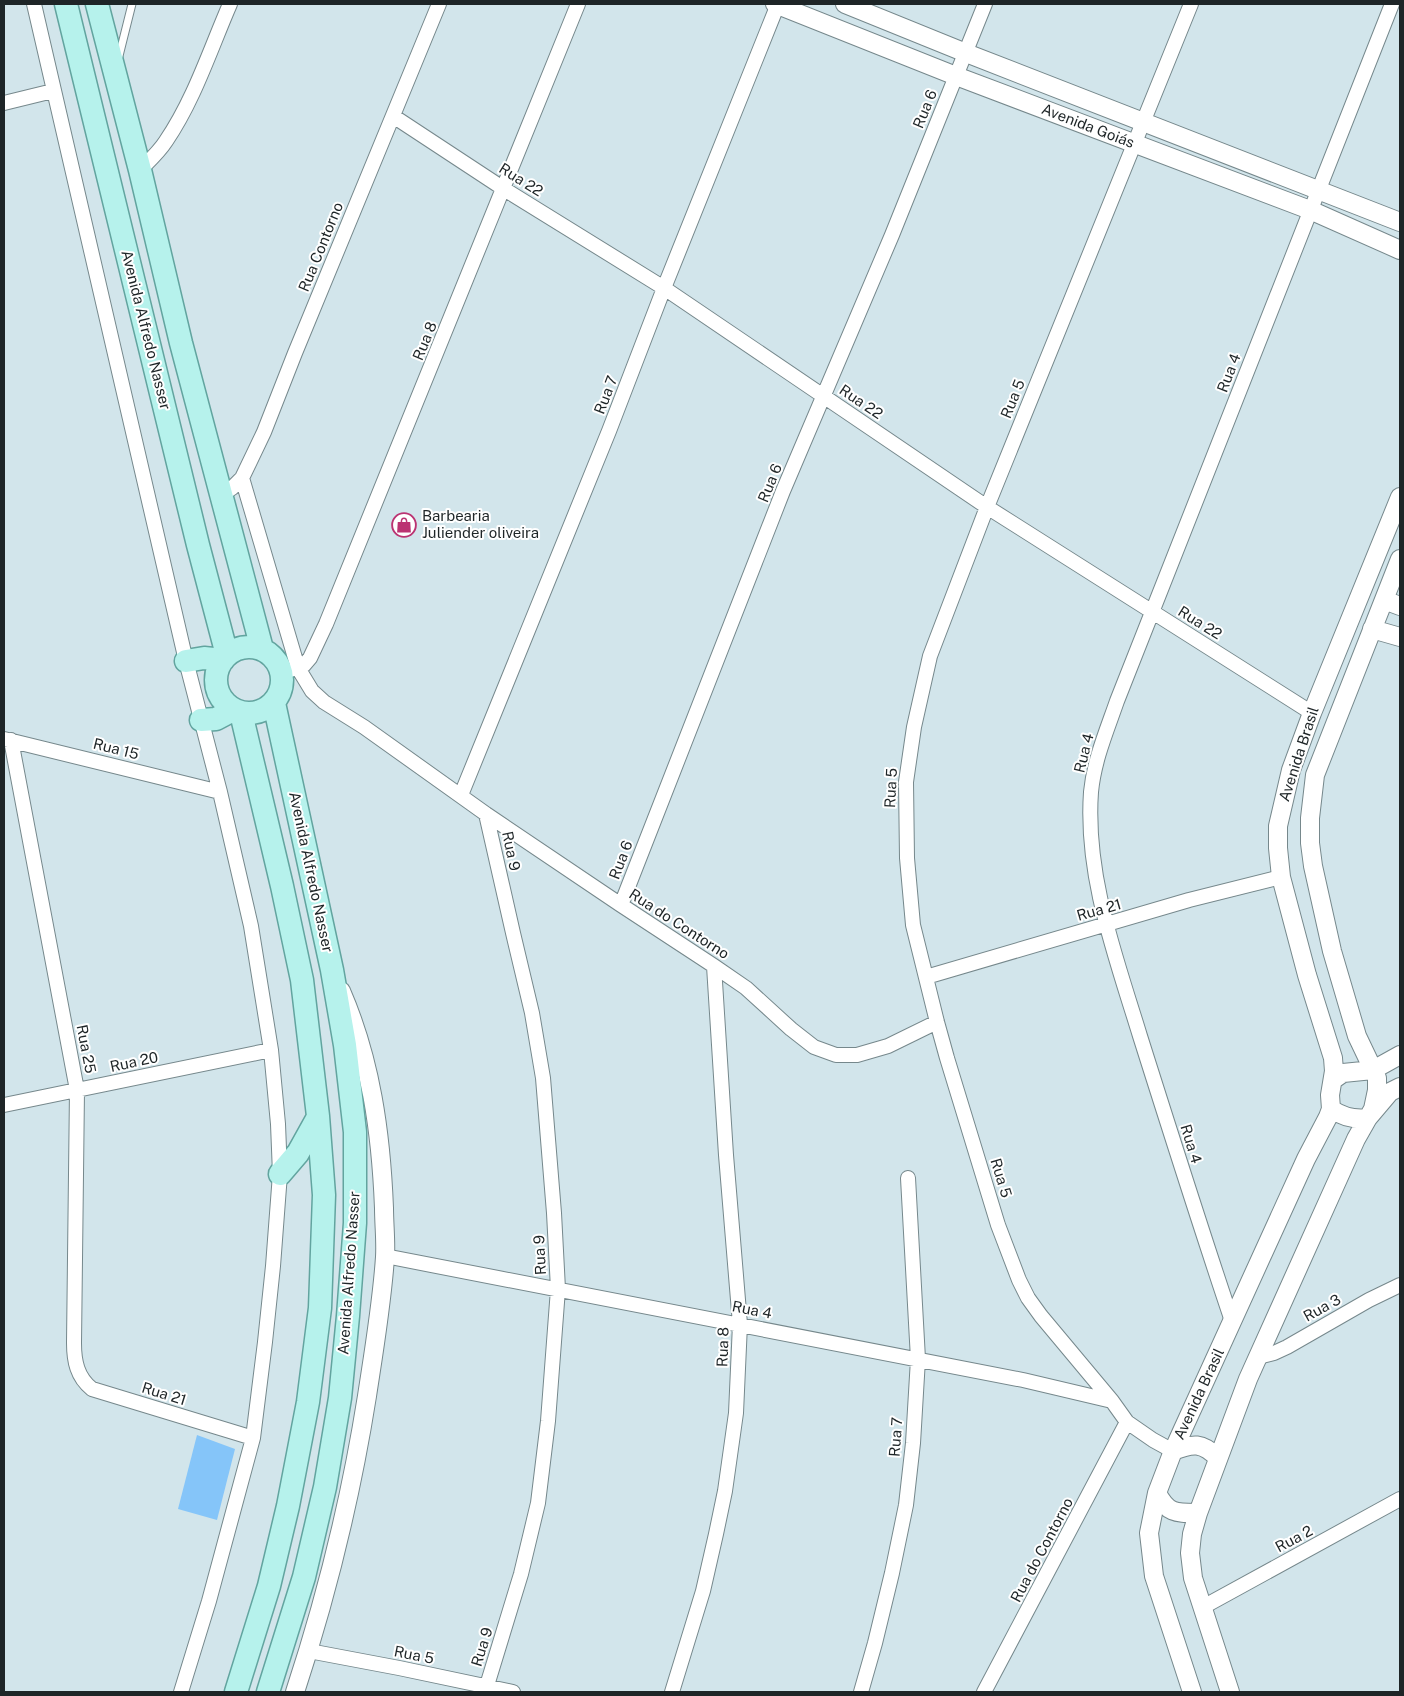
<svg xmlns="http://www.w3.org/2000/svg" width="1404" height="1696" font-family="'Public Sans',sans-serif">
<style>
.building{fill:#85c5f9}
.lines{fill:none;stroke-linecap:round;stroke-linejoin:round}
.service-casing{stroke:#76888c;stroke-width:9}
.minor-casing{stroke:#76888c;stroke-width:16}
.tertiary-casing{stroke:#76888c;stroke-width:20}
.primary-casing{stroke:#62a49f;stroke-width:25}
.service{stroke:#fff;stroke-width:7}
.minor{stroke:#fff;stroke-width:14}
.tertiary{stroke:#fff;stroke-width:18}
.primary{stroke:#b6f2ec;stroke-width:22}
.labels{text-anchor:middle;stroke-width:4;stroke-linejoin:round;paint-order:stroke}
.street-label{font-size:15px;fill:#1e2527;stroke:#fff}
.poi-label{font-size:15px;fill:#1e2527;stroke:#fff;text-anchor:start}
</style>
<rect width="100%" height="100%" fill="#d2e5eb"/>
<path class="building" d="M197,1435L235,1449L217,1520L178,1509Z"/>
<g class="lines">
<g class="service-casing">
<path id="service" d="M118,60L132,4"/>
</g>
<g class="minor-casing">
<path id="minor" d="M34,4L186,661L220,792L251,926L271,1050L278,1124L280,1174L273,1266L265,1342L253,1438L209,1601L181,1692
M4,103L53,91
M393,116L504,189L664,288L987,507L1312,713
M140,170C149,161 159,152 166,141C194,100 210,50 230,4
M242,478L298,668L312,691L324,702L364,727L486,814L621,905L714,966L746,988L791,1029L814,1047L836,1055H857L888,1046L937,1022
M221,495L232,488L242,478L264,432L295,353L439,4
M282,673L304,665L310,658L326,624L578,4
M4,739L220,792
M11,740L77,1090L74,1343C74,1361 77,1377 92,1389L253,1438
M461,795L609,431L664,288L778,4
M621,905L783,491L892,235L985,4
M926,977L1189,900L1281,877
M4,1105L271,1050
M385,1256L1023,1380L1112,1401
M1232,1321C1200,1226 1170,1131 1140,1036C1116,957 1085,876 1091,792C1094,760 1107,730 1117,701L1392,4
M1258,1357L1274,1353L1287,1347L1369,1300L1400,1285
M1173,1451L1153,1440L1127,1422L1112,1401L1041,1316L1028,1298L1019,1280L998,1225L947,1058L937,1022L913,925L907,858L906,782L914,727L930,656L987,507L1191,4
M1203,1607L1400,1499
M309,1651L399,1668L513,1692
M485,1692L521,1574L538,1503L548,1421L558,1289L554,1213L543,1078L532,1013L513,933L486,814
M672,1692L703,1591L716,1534L725,1491L736,1413L740,1324L726,1155L714,966
M861,1692L875,1643L892,1573L906,1505L913,1443L918,1359L908,1178
M984,1692L1127,1422"/>
</g>
<g class="tertiary-casing">
<path id="tertiary" d="M775,4L956,76L1310,210L1400,250
M845,4L966,53L1400,222
M1384,600L1400,606
M1372,629L1400,637
M1333,1080L1343,1073L1373,1070L1400,1055
M1331,1109C1343,1117 1354,1120 1368,1118L1390,1092L1400,1087
M1173,1451C1193,1443 1202,1442 1218,1458
M1157,1493C1168,1514 1176,1513 1198,1513
M295,1692C327,1595 351,1497 367,1396C374,1350 382,1303 385,1257C386,1241 384,1224 384,1208C381,1133 371,1060 341,991
M1192,1692L1154,1576L1149,1533L1157,1493L1173,1451L1306,1159L1328,1117L1331,1109L1330,1095L1334,1071L1333,1058L1307,975L1281,877L1278,848V826L1291,770L1312,713L1400,497
M1230,1692L1193,1578L1190,1553L1192,1534L1198,1513L1248,1379L1356,1139L1373,1109L1377,1090V1078L1357,1036L1332,951L1313,866L1310,843V818L1315,775L1400,559"/>
</g>
<g class="primary-casing">
<path id="primary" d="M66,4L198,545L227,655
M97,4L140,170L181,343L262,649
M216 680a33 33 0 1 1 66 0a33 33 0 1 1-66 0Z
M186,661L204,658L223,660
M201,720L216,719L233,710
M280,1174L298,1153L318,1117
M236,1692L269,1586L288,1506L308,1402L320,1308L324,1195L318,1116L302,980L282,886L241,713
M268,1692L304,1577L325,1487L340,1398L348,1316L355,1223V1132L345,1045L332,970L274,703"/>
</g>
<use href="#service" class="service"/>
<use href="#minor" class="minor"/>
<use href="#tertiary" class="tertiary"/>
<use href="#primary" class="primary"/>
</g>
<defs>
<g id="shop-ring" transform="scale(1.25)"><circle r="9.5" fill="#fff" stroke="#bb3372" stroke-width="1.5"/><path d="M-5-2.5h2.3a2.7 3.5 0 0 1 5.4 0H5L5.5 6h-11ZM-1.5-2.5h3a1.5 2.3 0 0 0-3 0Z" fill="#bb3372"/></g>
</defs>
<g fill-rule="evenodd">
<use href="#shop-ring" x="404" y="525"/>
</g>
<g class="labels">
<g class="street-label">
<text transform="translate(925 109) rotate(-68)" y="5">Rua 6</text>
<text transform="translate(1088 126) rotate(21)" y="5">Avenida Goiás</text>
<text transform="translate(521 180) rotate(32)" y="5">Rua 22</text>
<text transform="translate(321 247) rotate(-68)" y="5">Rua Contorno</text>
<text transform="translate(146 330) rotate(76)" y="5">Avenida Alfredo Nasser</text>
<text transform="translate(425 341) rotate(-68)" y="5">Rua 8</text>
<text transform="translate(1229 373) rotate(-69)" y="5">Rua 4</text>
<text transform="translate(606 395) rotate(-69)" y="5">Rua 7</text>
<text transform="translate(1013 399) rotate(-68)" y="5">Rua 5</text>
<text transform="translate(861 402) rotate(34)" y="5">Rua 22</text>
<text transform="translate(770 483) rotate(-68)" y="5">Rua 6</text>
<text transform="translate(1200 623) rotate(32)" y="5">Rua 22</text>
<text transform="translate(116 749) rotate(14)" y="5">Rua 15</text>
<text transform="translate(1084 753) rotate(-76)" y="5">Rua 4</text>
<text transform="translate(1299 754) rotate(-72)" y="5">Avenida Brasil</text>
<text transform="translate(891 788) rotate(-87)" y="5">Rua 5</text>
<text transform="translate(511 851) rotate(78)" y="5">Rua 9</text>
<text transform="translate(621 860) rotate(-69)" y="5">Rua 6</text>
<text transform="translate(311 872) rotate(78)" y="5">Avenida Alfredo Nasser</text>
<text transform="translate(1099 910) rotate(-16)" y="5">Rua 21</text>
<text transform="translate(679 924) rotate(33)" y="5">Rua do Contorno</text>
<text transform="translate(86 1049) rotate(79)" y="5">Rua 25</text>
<text transform="translate(134 1062) rotate(-12)" y="5">Rua 20</text>
<text transform="translate(1191 1144) rotate(73)" y="5">Rua 4</text>
<text transform="translate(1001 1178) rotate(73)" y="5">Rua 5</text>
<text transform="translate(540 1255) rotate(-93)" y="5">Rua 9</text>
<text transform="translate(349 1273) rotate(-86)" y="5">Avenida Alfredo Nasser</text>
<text transform="translate(1322 1308) rotate(-29)" y="5">Rua 3</text>
<text transform="translate(752 1310) rotate(11)" y="5">Rua 4</text>
<text transform="translate(723 1347) rotate(-88)" y="5">Rua 8</text>
<text transform="translate(164 1394) rotate(17)" y="5">Rua 21</text>
<text transform="translate(1199 1394) rotate(-65)" y="5">Avenida Brasil</text>
<text transform="translate(896 1437) rotate(-86)" y="5">Rua 7</text>
<text transform="translate(1294 1539) rotate(-28)" y="5">Rua 2</text>
<text transform="translate(1042 1550) rotate(-62)" y="5">Rua do Contorno</text>
<text transform="translate(482 1647) rotate(-73)" y="5">Rua 9</text>
<text transform="translate(414 1655) rotate(11)" y="5">Rua 5</text>
</g>
<g class="poi-label">
<text x="422" y="521">Barbearia<tspan x="422" dy="17">Juliender oliveira</tspan></text>
</g>
</g>
<rect width="1404" height="1696" fill="none" stroke="#1e2527" stroke-width="10"/>
</svg>
